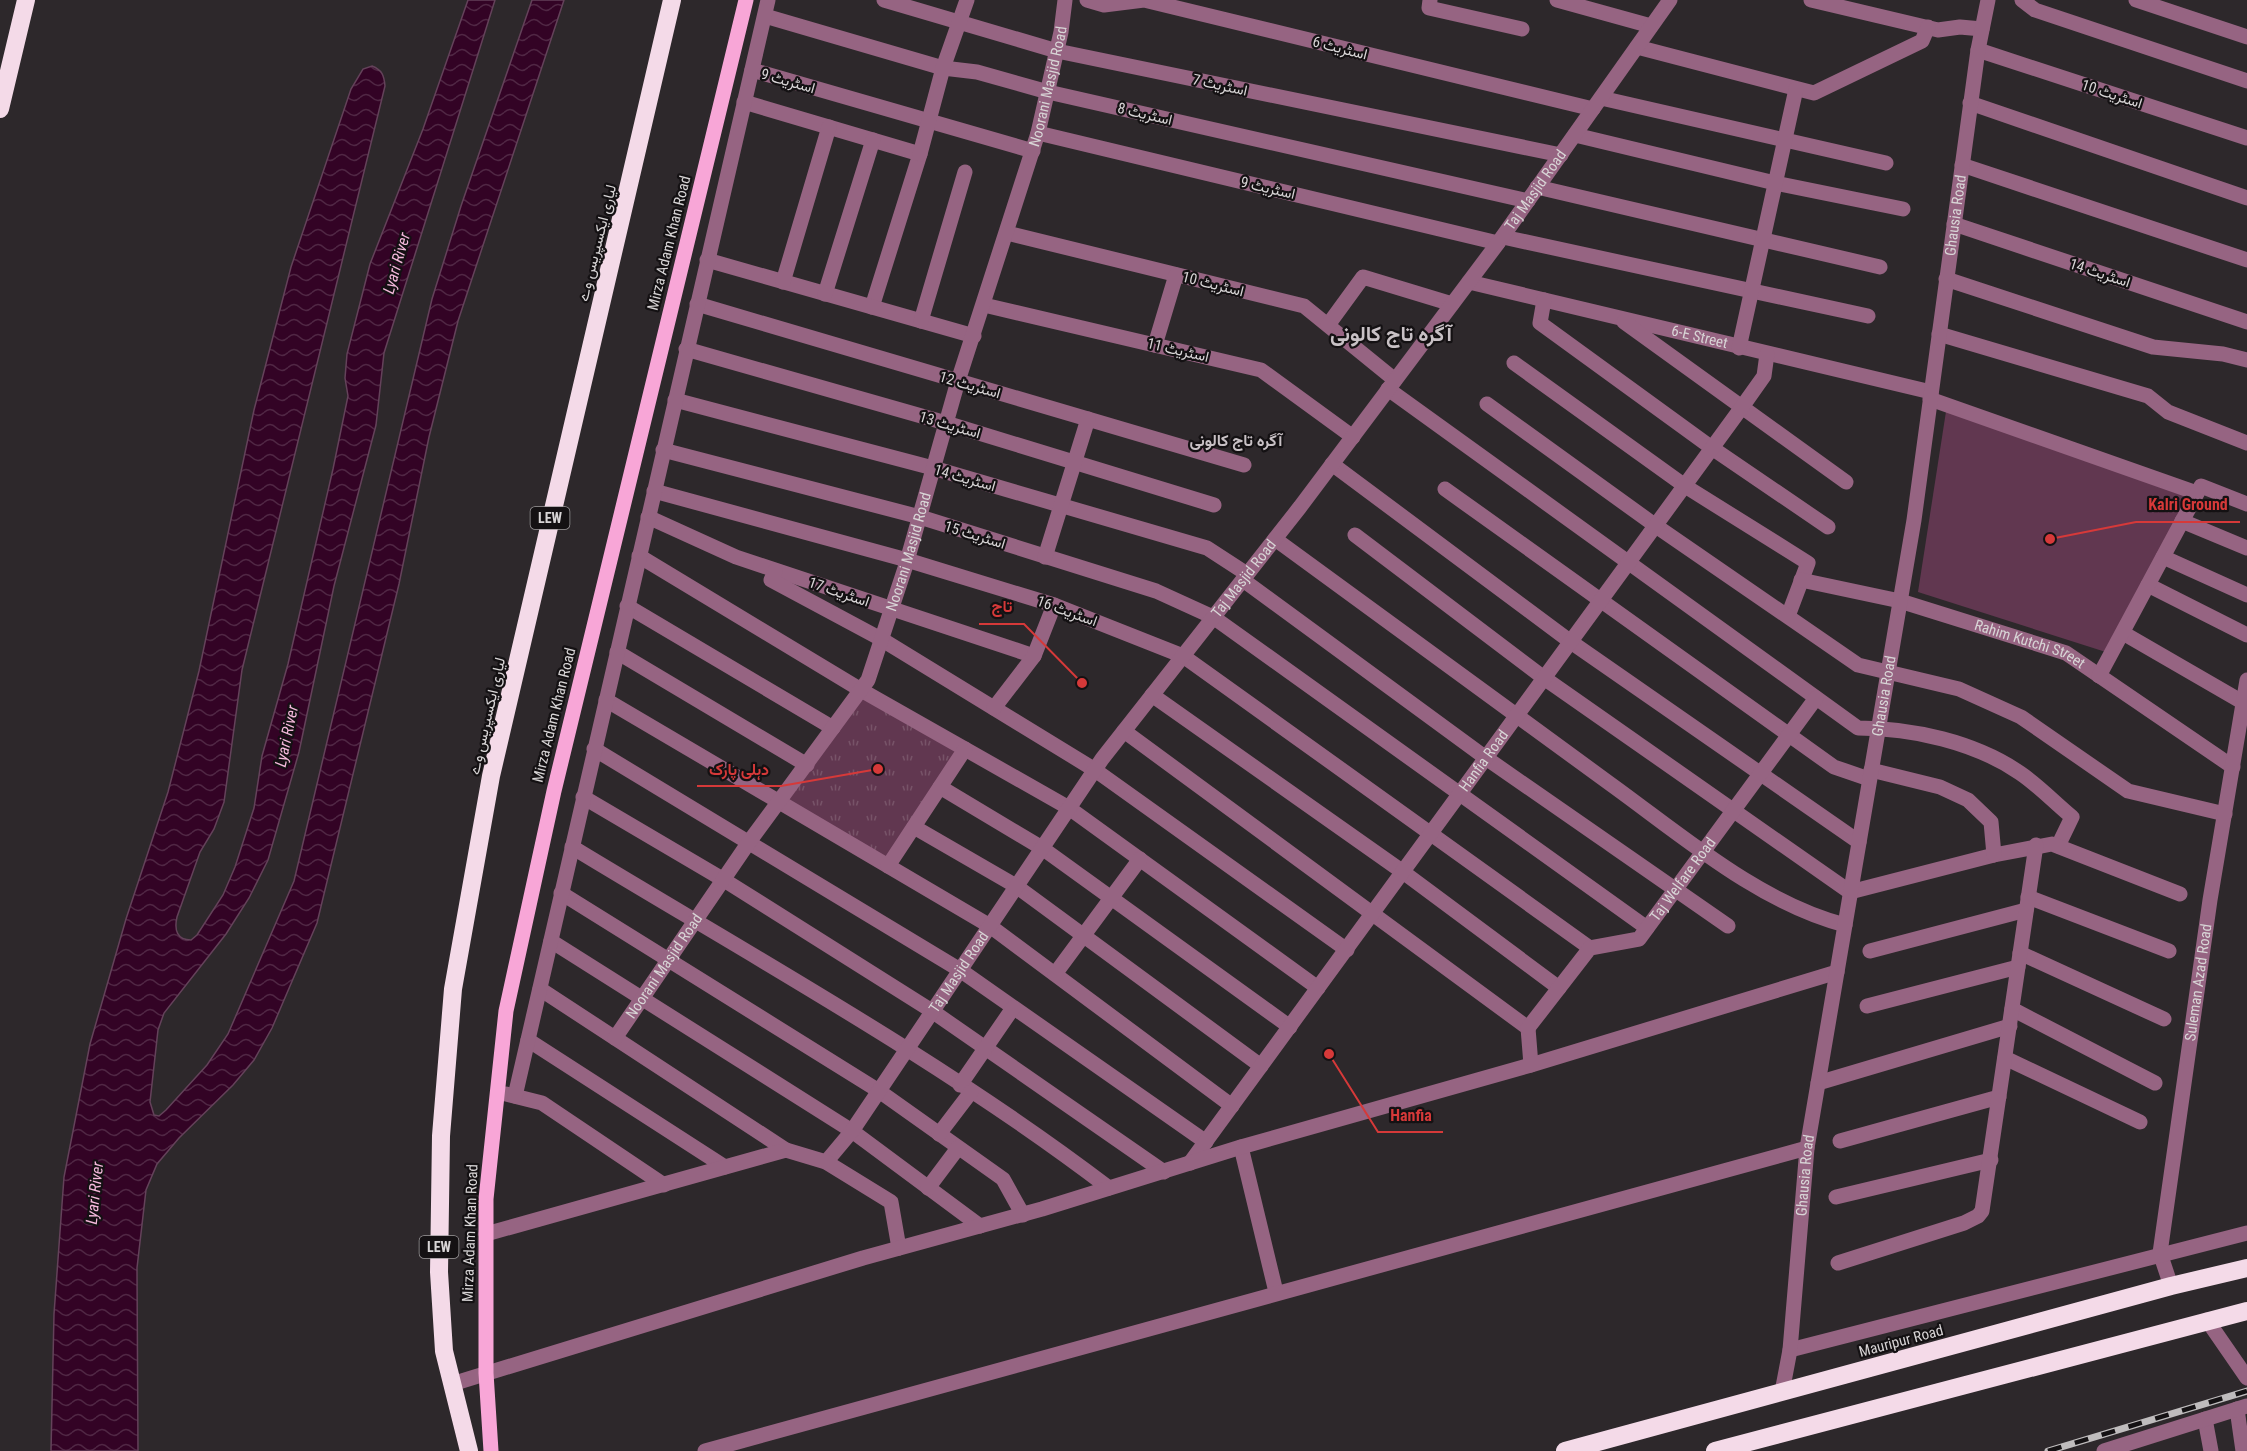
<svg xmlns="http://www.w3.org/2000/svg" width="2247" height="1451" font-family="'Roboto Condensed',Vazirmatn,sans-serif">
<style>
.grass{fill:url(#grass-tufts)}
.pitch{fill:#613750}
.water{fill:url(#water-waves);stroke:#64425a;stroke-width:1.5}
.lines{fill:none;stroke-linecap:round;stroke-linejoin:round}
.minor{stroke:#966482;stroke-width:15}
.major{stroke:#f8a6d7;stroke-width:15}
.highway{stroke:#f4dae8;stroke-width:18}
.rail-casing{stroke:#bfbcbd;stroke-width:7}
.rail{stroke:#141113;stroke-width:4.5;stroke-dasharray:14;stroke-linecap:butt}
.labels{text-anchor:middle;stroke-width:4.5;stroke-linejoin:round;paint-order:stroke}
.shield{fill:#141113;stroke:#9d9a9c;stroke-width:1.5}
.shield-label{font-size:14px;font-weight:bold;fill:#d8d5d6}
.street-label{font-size:15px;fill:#d8d5d6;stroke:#141113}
.water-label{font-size:16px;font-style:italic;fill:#f4b8db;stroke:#141113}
.neighbourhood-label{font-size:16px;font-weight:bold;fill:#c8c1c5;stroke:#141113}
.district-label{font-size:21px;font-weight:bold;fill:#c8c1c5;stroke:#141113}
.leader{fill:none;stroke:#d63939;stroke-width:2}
.callout-dot{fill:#d63939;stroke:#141113;stroke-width:2}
.callout-label{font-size:16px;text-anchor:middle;font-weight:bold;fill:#d63939;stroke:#141113;stroke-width:4.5;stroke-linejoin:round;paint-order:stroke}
</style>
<defs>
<pattern id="grass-tufts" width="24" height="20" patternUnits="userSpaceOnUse" patternTransform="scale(1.5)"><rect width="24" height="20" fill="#613750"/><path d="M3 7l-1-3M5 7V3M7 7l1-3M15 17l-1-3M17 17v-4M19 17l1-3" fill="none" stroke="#775368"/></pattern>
<pattern id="water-waves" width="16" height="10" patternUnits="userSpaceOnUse" patternTransform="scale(1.5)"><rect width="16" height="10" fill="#330325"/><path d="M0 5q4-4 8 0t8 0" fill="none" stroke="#502744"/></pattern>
</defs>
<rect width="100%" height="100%" fill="#2d282b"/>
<path class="grass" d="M861,690L965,751L888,866L780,802Z"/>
<path class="pitch" d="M1947,405L2198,492L2112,654L1918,592Z"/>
<path class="water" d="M468,0H495L384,353L376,425L334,586L299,752L268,860L249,898L226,934L164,1013L158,1030L150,1102L154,1115L159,1116L166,1110L207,1065L228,1034L294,881L432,299L461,206L532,0H564L458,321L429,437L399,584L317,923L272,1028L254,1060L233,1085L179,1138L157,1164L146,1190L137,1268L138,1451H51L54,1314L64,1177L90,1044L126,919L168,792L199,671L254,410L291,267L351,89L363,69L372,66C382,70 384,75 385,86L242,670L224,802L214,829L200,852L177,917C174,930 177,940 191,940L197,935L223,895L235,867L254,808L262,756L288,664L333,469L348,396L345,378L347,354L370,264L423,129Z"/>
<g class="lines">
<g class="minor">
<path d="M884,0L1057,51L1561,155"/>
<path d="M1087,0L1104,5L1144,0L1593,109"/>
<path d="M1430,0L1429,8L1522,29"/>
<path d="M1557,0L1651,26"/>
<path d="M1811,0L1938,30L1960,27L1982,29"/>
<path d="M2022,0L2035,10L2247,81"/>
<path d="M2136,0L2247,37"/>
<path d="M765,16L943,68L977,72L1048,92L1528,201"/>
<path d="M1637,47L1814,93L1922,41L1928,27"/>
<path d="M1978,50L2247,138"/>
<path d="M752,70L1033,151"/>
<path d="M1601,98L1886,163"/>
<path d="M744,102L920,154L872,307"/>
<path d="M1970,103L2247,198"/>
<path d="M1038,133L1498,243"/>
<path d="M1575,135L1775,183L1903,209"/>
<path d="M920,154L943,68L967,0"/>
<path d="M1962,165L2247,260"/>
<path d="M1537,187L1880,267"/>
<path d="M1954,224L2247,322"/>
<path d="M1007,233L1304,306L1395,380"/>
<path d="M1503,237L1868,316"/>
<path d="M707,260L974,336"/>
<path d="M1946,279L2153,347L2223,354L2247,360"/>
<path d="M783,282L829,127"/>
<path id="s1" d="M1469,282L1931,392"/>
<path d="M825,294L873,140"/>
<path d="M1544,300L1540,323L1712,448L1828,527"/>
<path d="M697,304L1244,465"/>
<path d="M984,305L1261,370L1353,437"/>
<path d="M921,321L965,172"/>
<path d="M1624,322L1846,482"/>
<path d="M1328,325L1363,277L1452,304"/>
<path d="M1939,334L2148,396L2168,412L2247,443"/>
<path d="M1155,345L1176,275"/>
<path d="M1739,348L1796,89"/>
<path d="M686,349L946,423L1214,505"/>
<path d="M1514,363L1685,486L1808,563L1788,616"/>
<path d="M1388,389L1858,728C1912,728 1975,742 2020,773C2038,785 2055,803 2072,817L2058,846"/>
<path d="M1930,399L2197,493"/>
<path d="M675,400L933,468L1207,548L1247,574"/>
<path d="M1487,404L1656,526L1858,665L1959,689L2021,717L2128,791L2225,814"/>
<path d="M663,450L920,517L1156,591L1213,617L1647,928"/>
<path d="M1332,464L1571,642L1859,842"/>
<path d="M1445,489L1834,767L1869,779"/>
<path d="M654,491L907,560L1054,605L1183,656L1590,948"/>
<path d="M648,517L736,557L1034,656"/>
<path d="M2182,521L2247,548"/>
<path d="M1355,535L1544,678L1850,892L1994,855L2052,844L2180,894"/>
<path d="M1275,539C1386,620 1497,702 1609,783C1680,834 1759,903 1845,925"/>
<path d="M639,556L861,690L1069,808L1318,988"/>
<path d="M1045,557L1088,419"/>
<path d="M2163,557L2247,595"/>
<path d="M775,571L771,580L881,639L1095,770L1347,950"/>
<path d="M1243,580L1486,758L1728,926"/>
<path id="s2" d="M1801,580L1900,601L2066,653L2233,767"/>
<path d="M2148,585L2247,635"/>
<path d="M627,606L833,728"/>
<path d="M2123,633L2244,703"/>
<path d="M617,652L807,765"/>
<path d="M2099,676L2201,486L2247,504"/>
<path d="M1152,695L1403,872L1559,988"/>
<path d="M606,700L990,926L1232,1106"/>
<path d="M994,708L1034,656L1054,605"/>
<path d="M1124,731L1528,1028L1531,1065"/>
<path d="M594,749L960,970L1206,1142"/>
<path d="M1871,770L1940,787L1968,800L1991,822L1994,855"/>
<path d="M940,787L1042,848L1290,1027"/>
<path d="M583,797L724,880L932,1011L1164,1172"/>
<path d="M914,827L1016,886L1261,1066"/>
<path d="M572,847C753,957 941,1060 1109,1188"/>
<path d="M888,866L965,749"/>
<path d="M561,893L879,1091L1003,1179L1023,1215"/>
<path d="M2028,897L2169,951"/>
<path d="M551,941L852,1131L980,1226"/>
<path d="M1870,951L2026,910"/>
<path d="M2020,953L2164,1019"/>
<path d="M1055,974L1140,859"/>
<path d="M540,989L786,1150"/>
<path d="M1867,1006L2018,967"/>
<path d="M2012,1009L2155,1083"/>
<path id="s3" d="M1528,1028L1590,948L1639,939L1816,698"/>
<path id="s4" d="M615,1038L749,842L868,680L905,568L958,381L1038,133L1061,32L1065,0"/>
<path d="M528,1040L725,1167"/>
<path d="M2005,1058L2140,1122"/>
<path d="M1818,1083L2010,1026"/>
<path d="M960,1085L1013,1008"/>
<path d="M506,1094L542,1103L664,1185"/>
<path d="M515,1096L768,0"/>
<path d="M939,1134L971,1092"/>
<path d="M1840,1141L1999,1097"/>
<path d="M1241,1147L1276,1292"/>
<path id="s5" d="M826,1162L852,1131L1102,759L1300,507L1498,243L1670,0"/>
<path id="s6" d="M1190,1163L1742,407L1764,376L1767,354"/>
<path d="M928,1188L958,1148"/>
<path d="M1836,1197L1991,1160"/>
<path d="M486,1234L786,1150L826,1162L891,1202L899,1248"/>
<path d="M1838,1263L1964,1223L1978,1216L1982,1211L2036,845"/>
<path id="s7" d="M2171,1286L2160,1253L2210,900L2247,680"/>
<path d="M2207,1320L2247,1378"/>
<path d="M1790,1350L2247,1233"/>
<path d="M452,1384L863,1258L1042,1209L1241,1147L1531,1065L1837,972"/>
<path id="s8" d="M1782,1392L1790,1350L1807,1148L1914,520L1978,50L1988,0"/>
<path d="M2237,1409L2243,1451"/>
<path d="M2205,1419L2211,1451"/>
<path d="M705,1451L1807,1148"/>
<path d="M2104,1451L2247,1406"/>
</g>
<path class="major" d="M491,1451L486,1373V1199L506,1011L554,791L746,0"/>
<path class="highway" d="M0,109L26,0
M469,1451L444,1351L439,1272L441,1136L453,989L491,776L672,0
M1565,1451L2171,1286L2247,1268
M1715,1451L2247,1311"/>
<g class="rail-casing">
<path id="rail" d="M2048,1451L2247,1391"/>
</g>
<use href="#rail" class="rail"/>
</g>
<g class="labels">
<g class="shield">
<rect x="530.5" y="507" width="39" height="22" rx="4.5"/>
<rect x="419.5" y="1236" width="39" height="22" rx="4.5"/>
</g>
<g class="shield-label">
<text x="550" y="523">LEW</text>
<text x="439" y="1252">LEW</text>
</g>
<g class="street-label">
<text transform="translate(1340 48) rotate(14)" y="5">اسٹریٹ 6</text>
<text transform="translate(788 81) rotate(16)" y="5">اسٹریٹ 9</text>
<text transform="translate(1220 85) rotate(12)" y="5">اسٹریٹ 7</text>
<text dy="5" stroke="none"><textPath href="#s4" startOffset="1059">Noorani Masjid Road</textPath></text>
<text transform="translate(2112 94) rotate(18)" y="5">اسٹریٹ 10</text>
<text transform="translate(1145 114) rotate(13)" y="5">اسٹریٹ 8</text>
<text transform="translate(1268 188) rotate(13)" y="5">اسٹریٹ 9</text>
<text dy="5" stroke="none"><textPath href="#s5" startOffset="1204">Taj Masjid Road</textPath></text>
<text dy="5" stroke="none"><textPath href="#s8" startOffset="1190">Ghausia Road</textPath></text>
<text transform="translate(597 243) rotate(-76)" y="5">لیاری ایکسپریس وے</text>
<text transform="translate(669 243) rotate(-76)" y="5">Mirza Adam Khan Road</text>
<text transform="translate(2100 273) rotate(18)" y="5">اسٹریٹ 14</text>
<text transform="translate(1213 284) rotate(14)" y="5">اسٹریٹ 10</text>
<text dy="5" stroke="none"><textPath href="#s1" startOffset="237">6-E Street</textPath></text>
<text transform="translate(1178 350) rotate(13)" y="5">اسٹریٹ 11</text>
<text transform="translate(970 385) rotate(16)" y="5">اسٹریٹ 12</text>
<text transform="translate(950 425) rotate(16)" y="5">اسٹریٹ 13</text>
<text transform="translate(965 478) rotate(16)" y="5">اسٹریٹ 14</text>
<text transform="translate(975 535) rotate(17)" y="5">اسٹریٹ 15</text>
<text dy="5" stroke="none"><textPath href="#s4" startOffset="573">Noorani Masjid Road</textPath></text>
<text dy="5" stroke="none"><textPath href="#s5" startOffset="718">Taj Masjid Road</textPath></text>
<text transform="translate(839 592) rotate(19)" y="5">اسٹریٹ 17</text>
<text transform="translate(1067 611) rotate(20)" y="5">اسٹریٹ 16</text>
<text dy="5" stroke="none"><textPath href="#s2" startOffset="238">Rahim Kutchi Street</textPath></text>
<text dy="5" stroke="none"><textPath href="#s8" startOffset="704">Ghausia Road</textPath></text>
<text transform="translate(554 715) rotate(-76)" y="5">Mirza Adam Khan Road</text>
<text transform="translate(487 716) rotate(-77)" y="5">لیاری ایکسپریس وے</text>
<text dy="5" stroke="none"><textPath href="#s6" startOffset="498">Hanfia Road</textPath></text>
<text dy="5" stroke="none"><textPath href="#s3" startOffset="225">Taj Welfare Road</textPath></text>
<text dy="5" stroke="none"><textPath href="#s4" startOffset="87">Noorani Masjid Road</textPath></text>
<text dy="5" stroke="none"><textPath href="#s5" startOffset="232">Taj Masjid Road</textPath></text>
<text dy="5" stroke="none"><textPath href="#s7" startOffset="308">Suleman Azad Road</textPath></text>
<text dy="5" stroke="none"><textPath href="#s8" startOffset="218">Ghausia Road</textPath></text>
<text transform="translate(470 1233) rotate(-88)" y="5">Mirza Adam Khan Road</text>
<text transform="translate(1901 1341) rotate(-15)" y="5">Mauripur Road</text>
</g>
<g class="water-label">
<text transform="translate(396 263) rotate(-74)" y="6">Lyari River</text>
<text transform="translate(286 736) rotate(-78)" y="6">Lyari River</text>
<text transform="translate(94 1193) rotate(-84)" y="6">Lyari River</text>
</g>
<g class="neighbourhood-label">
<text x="1236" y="446">آگرہ تاج کالونی</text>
</g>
<g class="district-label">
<text x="1391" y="341">آگرہ تاج کالونی</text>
</g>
</g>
<path class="leader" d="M2050 539L2136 522H2240M1082 683L1024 624H979M878 769L781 786H697M1329 1054L1378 1132H1443"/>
<g class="callout-dot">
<circle cx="2050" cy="539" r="6"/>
<circle cx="1082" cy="683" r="6"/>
<circle cx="878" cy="769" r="6"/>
<circle cx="1329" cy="1054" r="6"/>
</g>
<g class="callout-label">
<text x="2188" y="510">Kalri Ground</text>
<text x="1002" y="612">تاج</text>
<text x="739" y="775">دہلی پارک</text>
<text x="1411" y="1121">Hanfia</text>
</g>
</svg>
